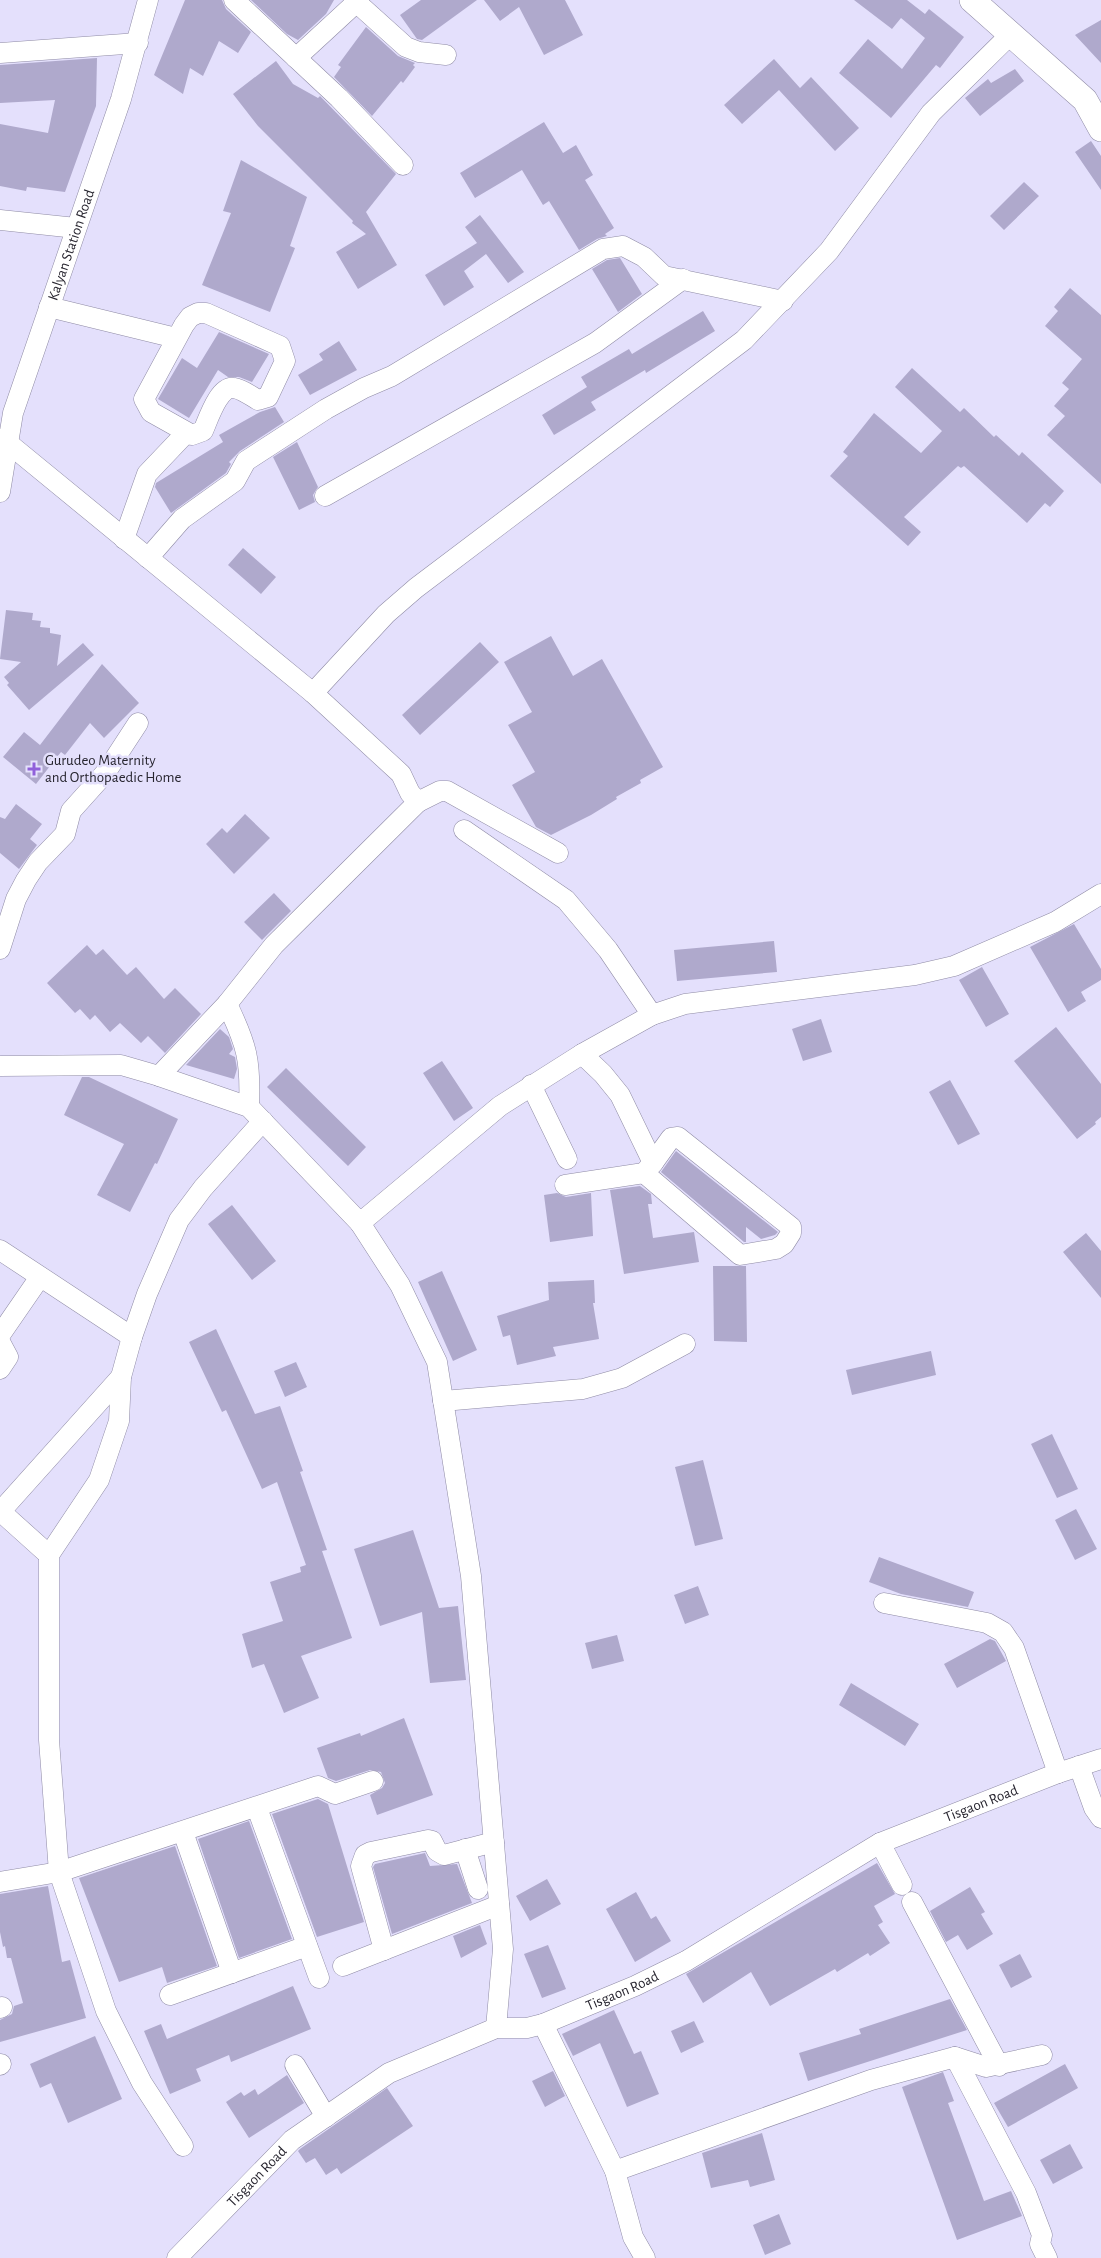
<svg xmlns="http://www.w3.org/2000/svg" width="1101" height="2258" font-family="'Alegreya Sans',sans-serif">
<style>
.building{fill:#afa9cc}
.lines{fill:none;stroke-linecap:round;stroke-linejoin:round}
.minor-casing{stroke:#8f8ba5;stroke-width:21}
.major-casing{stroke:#8f8ba5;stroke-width:26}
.minor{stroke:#fff;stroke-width:20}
.major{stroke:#fff;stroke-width:25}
.poi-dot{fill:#9060da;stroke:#e4e0fc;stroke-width:2}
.labels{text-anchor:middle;stroke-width:5;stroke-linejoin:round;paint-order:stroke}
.street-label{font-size:15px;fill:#282630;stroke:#e4e0fc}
.poi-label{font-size:15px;fill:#282630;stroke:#e4e0fc;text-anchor:start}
</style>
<rect width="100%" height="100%" fill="#e4e0fc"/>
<path class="building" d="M185,0H222L226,9L251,32L238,53L219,41L203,76L190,68L183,94L154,75Z
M251,0H334L326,14L298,40L287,34Z
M421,0H477L422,40L417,39L400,15Z
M484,0H565L583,35L544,55L519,7L500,21Z
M854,0H907L925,14L929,9L964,37L940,68L936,65L891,118L839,73L868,39L902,69L925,38L901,18L892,29Z
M1101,20V63L1075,35Z
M366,27L398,56L415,63L413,65L415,67L403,83L401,81L372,116L334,77L341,67L338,65Z
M97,58L96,106L65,192L27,187L26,191L0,186V124L48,133L55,100L0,103V65Z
M774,59L800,88L811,77L859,128L835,151L779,90L742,124L724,105Z
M276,61L293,84L318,98L320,96L396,174L366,212L397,265L358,289L336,252L366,234L352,223L353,221L258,126L233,94Z
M1015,69L1024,81L980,116L965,98L988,79L991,83Z
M544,122L563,153L576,145L593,175L585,180L614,228L605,234L607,236L597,239L579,250L549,201L543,205L522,170L475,198L460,173Z
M1091,141L1101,156V190L1075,152Z
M241,160L307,197L290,246L295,248L270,312L202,285L231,213L223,211Z
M1024,182L1039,196L1004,230L990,216Z
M480,215L524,272L508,283L486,254L464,271L474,287L444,306L425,275L477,243L465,227Z
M620,258L642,294L618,312L592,269L607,260Z
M1070,288L1101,315V484L1047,435L1065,416L1054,406L1069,389L1062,383L1082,359L1045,326L1058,311L1054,307Z
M703,311L715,331L646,373L645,370L591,402L596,410L554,435L542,415L587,387L581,377L629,349L632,354Z
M219,332L269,354L252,382L239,377H228L218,370L189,418L158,399L182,358L197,368Z
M339,341L357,370L310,395L298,375L323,360L319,354Z
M912,368L960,412L964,408L994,437L996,435L1019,456L1022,452L1064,491L1050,507L1045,503L1027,523L964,466L961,468L958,466L904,517L921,532L908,546L830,476L848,456L843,452L874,413L921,453L942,431L895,387Z
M275,407L284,422L240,451L229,462L231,464L226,473L171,513L155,487L156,483L223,442L219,435L260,412Z
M297,442L318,487L313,495L315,502L299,510L273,457Z
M243,548L276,577L261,594L228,565Z
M6,610L33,613L32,620L41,621L40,627L50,628V633L61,635L57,666L83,643L94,655L29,710L7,685L9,683L4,677L21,662L0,659Z
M551,636L573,676L602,659L663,767L640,780L641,783L616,797L617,799L591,815L551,835L536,827L512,785L535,772L508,725L532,712L504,662Z
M480,642L499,662L420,735L402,715Z
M102,664L139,703L104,738L90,723L65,755L61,752L36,784L3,757L24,732L40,745Z
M16,804L42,824L30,839L37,845L19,869L0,853V817L5,819Z
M245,814L270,838L234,874L206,844L222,828L227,833Z
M274,893L291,911L262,940L244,922Z
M1074,924L1101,969V980L1081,992L1086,1001L1068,1012L1030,947Z
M774,941L777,972L677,981L674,950Z
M87,945L96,955L103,949L127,975L136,967L164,999L175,988L201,1014L165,1053L148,1036L141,1043L120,1023L110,1032L95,1015L90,1020L80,1009L75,1013L47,983Z
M982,967L1009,1014L986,1027L959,980Z
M821,1019L832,1052L803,1061L792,1029Z
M1056,1027L1101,1084V1117L1095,1122L1096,1124L1077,1139L1014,1061Z
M220,1029L229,1037L233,1049L229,1054L235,1057L237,1069L234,1079L186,1065Z
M442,1061L473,1108L454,1121L423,1073Z
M286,1068L366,1147L348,1166L267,1087Z
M82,1077H89L178,1119L157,1164L155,1163L130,1212L97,1195L124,1144L64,1115Z
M950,1080L980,1134L958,1145L929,1092Z
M676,1151L778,1232L775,1235L761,1239L746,1227V1242H744L661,1172Z
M640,1186L651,1194L652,1204H648L653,1238L694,1232L699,1262L624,1274L610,1190Z
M557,1193L566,1197L591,1193L593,1236L550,1242L544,1195Z
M232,1205L276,1261L252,1280L208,1224Z
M1086,1233L1101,1251V1298L1063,1252Z
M713,1266H746L747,1342L714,1341Z
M442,1271L477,1350L453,1361L418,1282Z
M594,1280L595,1303H593L599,1339L553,1347L556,1356L517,1365L510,1335L503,1337L497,1316L549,1300L548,1282Z
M216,1329L255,1414L280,1406L303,1471L300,1472L327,1550L322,1551L352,1638L301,1656L319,1698L284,1713L264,1664L252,1668L242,1634L283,1621L270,1582L301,1572L300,1567L306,1565L277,1482L262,1489L226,1410L222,1412L189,1342Z
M931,1351L936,1375L852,1395L846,1370Z
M296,1362L307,1387L285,1397L274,1371Z
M1052,1434L1078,1489L1057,1498L1031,1444Z
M703,1460L723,1539L695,1546L675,1467Z
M1076,1509L1097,1549L1075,1560L1055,1520Z
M413,1530L439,1608L458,1606L466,1680L430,1683L422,1612L380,1626L354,1549Z
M879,1557L974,1592L968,1607L901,1594L869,1582Z
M698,1586L709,1615L685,1624L674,1595Z
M617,1635L624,1661L592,1669L585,1643Z
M990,1639L995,1641L1006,1661L957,1688L944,1664Z
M851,1683L919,1724L905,1746L839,1705Z
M404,1718L433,1795L377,1815L370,1795L382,1788L385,1783L381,1772L370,1770L336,1781L328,1778L317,1748L360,1733L361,1736Z
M318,1799L328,1804L364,1922L317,1937L272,1814Z
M249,1821L292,1939L239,1958L198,1839Z
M175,1846L217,1966L167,1983L162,1967L119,1982L79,1878Z
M425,1853L430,1866L457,1864L472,1903L392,1934L373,1867L375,1864Z
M877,1863L895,1894L874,1906L883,1922L878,1925L890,1943L870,1956L868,1953L837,1972L835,1969L770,2006L751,1972L703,2003L686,1974Z
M547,1879L561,1904L530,1921L516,1896Z
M48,1886L62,1962L70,1960L86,2018L0,2042V2020L12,2014L14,2006L23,2003L11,1958H7L5,1946L3,1947L0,1932V1894Z
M970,1887L985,1912L981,1914L993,1934L967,1950L958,1935L946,1942L930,1911Z
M636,1892L651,1919L656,1916L671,1941L635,1962L606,1909Z
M480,1925L487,1944L461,1958L453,1936Z
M548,1945L566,1989L542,1998L524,1954Z
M1020,1954L1032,1977L1011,1988L999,1965Z
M293,1986L311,2029L231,2062L229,2055L196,2069L201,2081L170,2094L144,2031L161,2024L167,2039Z
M950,1999L967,2030L808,2081L799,2053L861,2034L859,2029Z
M614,2010L634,2054L641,2051L659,2094L627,2107L600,2043L573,2056L562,2034Z
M694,2021L704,2042L681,2053L671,2031Z
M95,2036L122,2099L68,2123L51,2083L40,2088L30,2064Z
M1065,2064L1078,2088L1008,2127L994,2103Z
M553,2071L565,2096L545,2107L532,2081Z
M943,2072L954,2101L948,2103L984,2201L1011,2191L1022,2216L957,2240L902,2087Z
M287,2075L304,2103L249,2138L226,2102L241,2092L244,2096L255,2089L258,2095Z
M387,2088L413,2126L341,2174L337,2168L326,2175L315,2158L306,2163L298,2151L300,2149Z
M762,2133L775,2180L750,2187L748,2180L711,2188L702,2153Z
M1070,2144L1083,2168L1053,2184L1040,2160Z
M779,2214L791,2244L765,2255L753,2225Z"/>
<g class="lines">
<g class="minor-casing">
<g id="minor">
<path d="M234,0L339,98L403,165"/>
<path d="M356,2L406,47L419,52L446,55"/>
<path d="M0,53L138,43"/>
<path d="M296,58L359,0"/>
<path d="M0,220L76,228"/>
<path d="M49,307L176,338"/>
<path d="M198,313H206L280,346L285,361L268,397L258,400C251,396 242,389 234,388C219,385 208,420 203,431L192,435L151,412L144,399L184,325L190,317Z"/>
<path d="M0,439L8,443L313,693L401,774L410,793L418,802L274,945L227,1004L159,1076"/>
<path id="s1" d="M0,492L13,413L121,99L148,0"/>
<path d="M325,496L595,343L683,279"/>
<path d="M124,539L147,474L186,433"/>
<path d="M148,558L182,519L235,481L246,461L326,409L364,388L392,376L603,249L623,246L644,257L664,276L783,301"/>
<path d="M313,693L386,614L416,588L744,340L829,251L931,113L1011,34"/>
<path d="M418,802L440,791H447L558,853"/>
<path d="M464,830L566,900L608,950L652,1015"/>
<path d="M0,949L16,899L26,880L38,862L65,834L71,811L106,772L138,723"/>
<path d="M227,1004C247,1045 251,1061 249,1107"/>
<path d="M0,1066L121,1065L159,1076L249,1107L360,1223L500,1106L582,1054L652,1015L685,1004L915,975L954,966L1055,922L1101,894"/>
<path d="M531,1085L567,1159"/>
<path d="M644,1173L740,1255L776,1249L784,1244L791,1233V1227L678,1137L671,1138L653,1163"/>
<path d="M565,1185L644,1173L653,1163L620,1095L603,1074L582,1054"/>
<path d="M360,1223L400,1285L437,1362L471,1576L503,1949L496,2028"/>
<path d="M0,1250L132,1337"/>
<path d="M0,1335L40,1277"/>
<path d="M0,1342L8,1357L0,1369"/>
<path d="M443,1401L583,1389L622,1378L685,1344"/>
<path d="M0,1511L49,1555"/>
<path d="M0,1512L121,1377"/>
<path d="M884,1603L987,1623L1003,1632L1014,1648L1058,1773"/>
<path d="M1079,1766L1094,1808L1101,1818"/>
<path d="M257,1808L319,1978"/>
<path d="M183,1832L232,1973"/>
<path d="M880,1843L902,1885"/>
<path d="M465,1849L478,1889"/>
<path d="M0,1882L59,1872L318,1786L335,1794L373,1781"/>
<path d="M912,1902L999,2066"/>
<path d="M384,1950L361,1866L365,1855L371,1852L428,1840L432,1841L437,1851L444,1855L494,1842"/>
<path d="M343,1966L499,1905"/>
<path d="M170,1995L307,1946"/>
<path d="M0,2008L2,2007"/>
<path d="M543,2024L615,2171L633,2237L645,2258"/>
<path d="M955,2057L1026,2193L1042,2235L1040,2244L1047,2258"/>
<path d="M0,2065L1,2064"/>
<path d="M295,2065L326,2117"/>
<path d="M183,2146L142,2083L106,2011L59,1872L49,1740V1555L99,1480L119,1421L121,1377L132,1337L147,1294L179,1220L203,1188L263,1121"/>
<path d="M615,2171L871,2080L955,2057L986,2067L1042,2055"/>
<path id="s2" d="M177,2258L292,2140L389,2073L496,2028H527L543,2024L635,1986L686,1961L880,1843L1058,1773L1101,1759"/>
</g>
</g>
<g class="major-casing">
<path id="major" d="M972,0L1085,100L1101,129"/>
</g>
<use href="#minor" class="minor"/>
<use href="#major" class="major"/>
</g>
<path class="poi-dot" d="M31.5 761.5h5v5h5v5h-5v5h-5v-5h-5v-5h5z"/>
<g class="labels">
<g class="street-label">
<text dy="5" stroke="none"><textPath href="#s1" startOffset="258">Kalyan Station Road</textPath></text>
<text dy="5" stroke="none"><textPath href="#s2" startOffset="938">Tisgaon Road</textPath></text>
<text dy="5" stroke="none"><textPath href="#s2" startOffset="532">Tisgaon Road</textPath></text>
<text dy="5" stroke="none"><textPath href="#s2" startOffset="114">Tisgaon Road</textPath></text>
</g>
<g class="poi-label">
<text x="45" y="765">Gurudeo Maternity<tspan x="45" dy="17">and Orthopaedic Home</tspan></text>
</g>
</g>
</svg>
